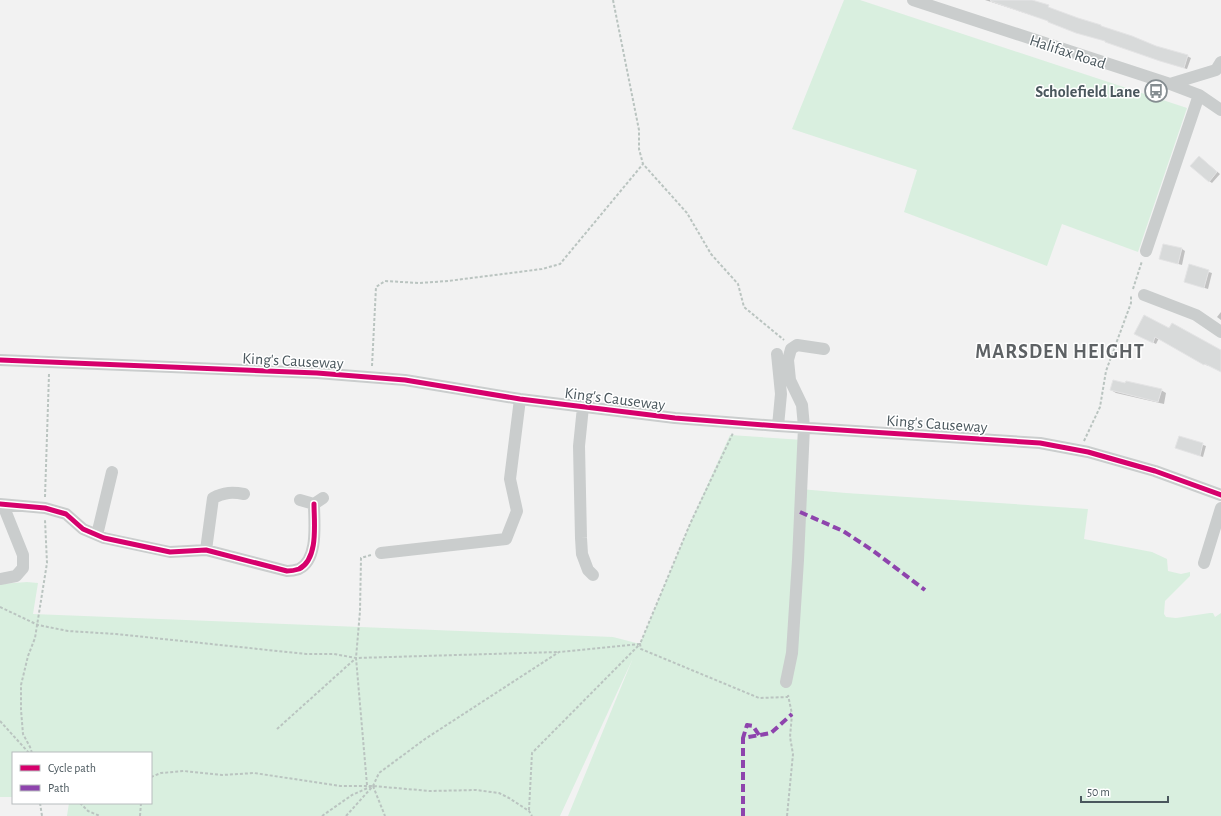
<svg xmlns="http://www.w3.org/2000/svg" width="1221" height="816" font-family="'Alegreya Sans',sans-serif">
<style>
.green{fill:#d9efdf}
.shadow{fill:#0003}
.building{fill:#d8dada;stroke:#e4e4e5}
.lines{fill:none;stroke-linecap:round;stroke-linejoin:round}
.path{stroke:#bac4c0;stroke-width:2;stroke-dasharray:3 2;stroke-linecap:butt}
.minor{stroke:#cacdcd;stroke-width:12}
.quiet{stroke:#8e44ad;stroke-width:4;stroke-dasharray:8 4;stroke-linecap:butt}
.cycleway-casing{stroke:#fff;stroke-width:8}
.cycleway{stroke:#d6006c;stroke-width:5}
.labels{text-anchor:middle;stroke-width:3;stroke-linejoin:round;paint-order:stroke}
.street-label{font-size:16px;fill:#4a575d;stroke:#fff}
.poi-label{font-size:16px;font-weight:bold;fill:#4a575d;stroke:#fff;text-anchor:end}
.district-label{font-size:20px;font-weight:bold;letter-spacing:1px;fill:#5e6265;stroke:#fff}
</style>
<rect width="100%" height="100%" fill="#f2f2f2"/>
<path class="green" d="M844,0H860L1187,108L1138,252L1062,224L1047,266L904,212L917,170L792,129Z
M730,435L803,440L800,489L846,493L1088,509L1084,539L1152,552L1167,559L1168,571L1181,574L1190,572V576L1165,601L1164,614L1166,617L1176,618L1210,613H1213L1215,617L1221,613V816H568L633,658L560,816H67L69,803H151V753H13V797H0V584L27,582L38,583L33,614L613,637L640,644L692,519Z"/>
<path class="shadow" d="M985,0H1030L1078,19L1101,26L1155,47L1187,56L1191,58L1187,69L1164,62L1106,41L1081,34L1049,21Z
M1202,159L1220,174L1212,183L1209,181Z
M1182,249L1185,251L1182,265L1160,259Z
M1189,266L1212,273L1208,289L1185,282Z
M1221,312V320L1217,317Z
M1170,329L1221,351V371L1208,365V366L1159,338L1156,344L1136,334Z
M1111,390H1161L1166,393L1164,404L1116,393Z
M1180,437L1206,446L1203,457L1176,448Z"/>
<path class="building" d="M991,0H1032L1049,5L1048,7L1078,18L1101,25V26L1132,36L1156,46L1188,55L1184,68L1160,61L1105,42V41L1076,33L1048,22V21L990,1Z
M1199,156L1217,172L1209,182L1190,166Z
M1163,244L1182,248L1178,264L1159,259Z
M1189,264L1209,270L1204,288L1184,282Z
M1144,315L1169,328L1172,323L1221,350V372L1205,364L1204,365L1155,337L1153,343L1134,334Z
M1113,380L1125,383L1126,381L1162,389L1158,402L1110,390Z
M1179,436L1203,443L1200,456L1175,448Z"/>
<g class="lines">
<path class="path" d="M613,0L639,130V149L643,164L687,213L711,254L738,284L744,307L784,340
M1133,289L1142,261
M372,366L376,287L385,281L419,283L448,281L542,269L560,264L643,164
M1084,441L1100,407L1106,371L1131,303V296
M45,497L49,374
M0,607L38,625L68,631L116,634L306,654H334L356,658L558,652
M0,721L29,753
M277,729L356,658
M32,753L30,747L23,734L21,710V685L28,656L35,638L47,563L45,520
M151,777L161,773L184,771L222,775L254,773L340,786H373L430,791L476,790L499,793L509,798L529,811L532,816
M367,785L356,658L360,611L361,558L371,555
M373,786L385,816
M40,803L42,816
M80,803L88,811L100,816
M529,810L532,753L640,644L641,649L759,698L788,697
M140,816L141,803
M322,816L352,795L372,786
M346,816L373,786L379,773L425,739L559,652L640,644L690,524L733,433
M787,816L793,754L790,737L792,714L788,695"/>
<path class="minor" d="M913,0L1170,84L1199,95L1221,110
M1170,84L1216,70L1221,62
M1146,251L1199,95
M1144,295L1196,315L1221,332
M777,354L781,394L778,426
M0,360L317,373L405,380L520,399L675,418L778,426L1040,443L1088,452L1155,471L1221,495
M583,407L579,446L581,538L582,554L588,570L593,575
M300,500L314,504L323,498
M0,504L45,508L66,514L83,529L104,538L170,552L206,550L287,571C291,571 296,570 299,569C319,559 314,522 314,504
M97,535L112,472
M206,550L213,498C224,492 233,492 244,494
M381,553L506,539L517,511L510,479L520,399
M1204,563L1221,508
M0,579L16,576L23,568V555L3,505
M786,682L792,653L798,560L804,427L802,405L790,380L788,360L791,349L797,345L824,349"/>
<path class="quiet" d="M800,512L843,531L872,550L925,590
M759,735L753,726L747,725L743,738L771,733L792,714
M743,816V738"/>
<g class="cycleway-casing">
<path id="cycleway" d="M0,360L317,373L405,380L520,399L675,418L778,426L1040,443L1088,452L1155,471L1221,495
M0,504L45,508L66,514L83,529L104,538L170,552L206,550L287,571C291,571 296,570 299,569C319,559 314,522 314,504"/>
</g>
<use href="#cycleway" class="cycleway"/>
</g>
<defs>
<g id="bus-ring" transform="scale(1.15)"><circle r="9.5" fill="#fff" stroke="#858d91" stroke-width="1.5"/><path d="M-5-6H5V4H4V6H2V4H-2V6H-4V4H-5ZM-3.5-4V0h7V-4ZM-3.5 1.2v1.5H-2V1.2ZM2 1.2v1.5H3.5V1.2Z" fill="#858d91"/></g>
</defs>
<g fill-rule="evenodd">
<use href="#bus-ring" x="1156" y="91"/>
</g>
<g class="labels">
<g class="street-label">
<text transform="translate(1068 51) rotate(18)" y="6">Halifax Road</text>
<text transform="translate(293 360) rotate(3)" y="6">King's Causeway</text>
<text transform="translate(615 398) rotate(7)" y="6">King's Causeway</text>
<text transform="translate(937 423) rotate(4)" y="6">King's Causeway</text>
</g>
<g class="poi-label">
<text x="1140" y="97">Scholefield Lane</text>
</g>
<g class="district-label">
<text x="1060" y="358">MARSDEN HEIGHT</text>
</g>
</g>
<rect x="12" y="752" width="140" height="52" fill="#ffffff" stroke="#b7bcbe"/>
<rect x="20" y="765" width="20" height="6" fill="#d6006c" stroke="#b7bcbe"/>
<text x="48" y="772" font-size="12" fill="#4a575d">Cycle path</text>
<rect x="20" y="785" width="20" height="6" fill="#8e44ad" stroke="#b7bcbe"/>
<text x="48" y="792" font-size="12" fill="#4a575d">Path</text>
<path d="M1081 796v6h87v-6" fill="none" stroke="#4a575d" stroke-width="2"/>
<text x="1087" y="796" font-size="12" fill="#4a575d" stroke="#ffffff" stroke-width="3" paint-order="stroke">50 m</text>
</svg>
